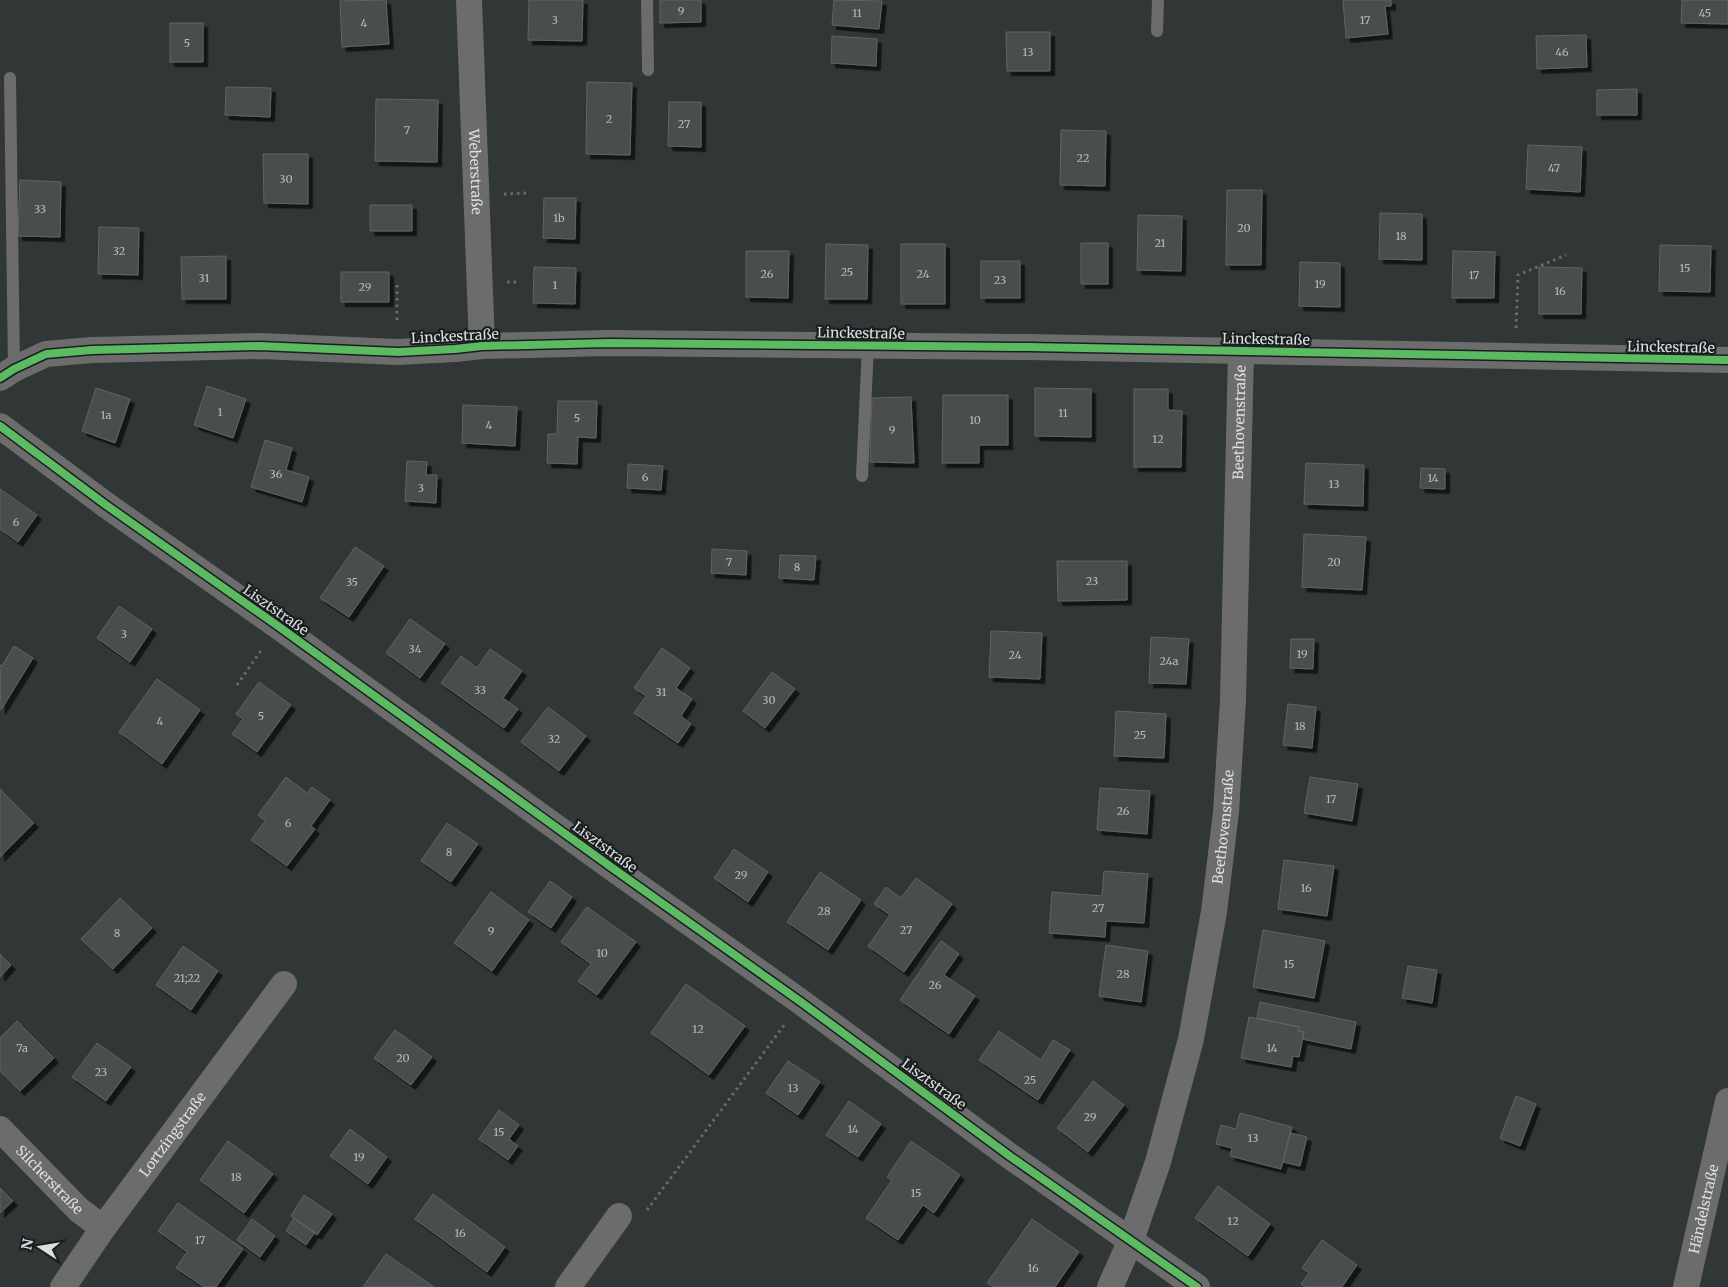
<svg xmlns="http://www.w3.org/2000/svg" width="1728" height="1287" font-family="Merriweather,serif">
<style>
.building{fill:#484d4e;stroke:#606465;filter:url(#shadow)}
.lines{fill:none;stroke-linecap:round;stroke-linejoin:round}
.path{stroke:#696c6c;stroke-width:3;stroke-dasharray:2.5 4;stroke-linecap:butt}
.lane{stroke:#6c6c6d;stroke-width:12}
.street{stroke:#6c6c6d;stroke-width:26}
.cycleway-casing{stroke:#1a1e1f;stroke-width:11}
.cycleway{stroke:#5cba63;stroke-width:8}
.labels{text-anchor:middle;stroke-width:4.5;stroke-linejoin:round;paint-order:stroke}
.number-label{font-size:11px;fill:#b5bbbc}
.street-label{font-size:14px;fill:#d9e0e1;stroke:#1a1e1f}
</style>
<defs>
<filter id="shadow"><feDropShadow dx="4.5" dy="4.5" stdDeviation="0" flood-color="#0009"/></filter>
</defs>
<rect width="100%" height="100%" fill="#313637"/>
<path class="building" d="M386,0L389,44L342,47L340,1Z
M529,0H583L582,41L528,40Z
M660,0H701V22L660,23Z
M834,0L882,1L879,29L832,25Z
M1343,0H1391V6H1385L1388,34L1346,38Z
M1682,0H1728V24L1681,23Z
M170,23H203V62H170Z
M1006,32H1050V71H1007Z
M1586,35L1587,67L1537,69L1536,36Z
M832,36L877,39L876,66L831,63Z
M587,82L632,83L630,155L586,154Z
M226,87L271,88L270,117L225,115Z
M1637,89V115H1597V90Z
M376,99L438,100L437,162L375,161Z
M669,102H701V147L668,146Z
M1061,130L1106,131L1105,186L1060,185Z
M1528,145L1582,147L1580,192L1526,189Z
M263,154H308V204L264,203Z
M20,180L61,182L60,237L18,236Z
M1227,190H1262L1261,265H1226Z
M544,198H576L575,239L543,238Z
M370,205H412V231H370Z
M1380,213L1422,214V260L1379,259Z
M1138,215L1182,216L1181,271L1137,270Z
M99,227L139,228L138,275L98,274Z
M1081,243H1108V284H1081Z
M826,244L868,245L867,299H825Z
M901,244H945V304H901Z
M1660,245L1711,246L1710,292L1659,291Z
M746,251H789L788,298L746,297Z
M1453,251L1495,252L1494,298H1452Z
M226,256V299H182L181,257Z
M981,261H1020V298H981Z
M1300,262L1340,263V307L1299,306Z
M534,267L576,268L575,304L533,303Z
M1539,267L1582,268L1581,314H1539Z
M341,272H389V302H341Z
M207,386L246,399L233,438L194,425Z
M96,388L130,399L115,443L82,431Z
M1035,388L1091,389V437L1035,436Z
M1134,389H1168V410L1182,411L1181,467H1134Z
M943,395H1008V445H979V463H942Z
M911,397L914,463L870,462L872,398Z
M558,401H597L596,438L578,437L577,464L547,463L548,434H557Z
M463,405L517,407L515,446L462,443Z
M265,440L292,448L286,470L309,477L302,502L251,487Z
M407,461L427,462L426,475H437L436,503L405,501Z
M1306,463L1364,465L1363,506L1304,504Z
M628,464L663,466L661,490L627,488Z
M1421,468L1445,469V489L1420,488Z
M0,489L37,515L18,542L0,529Z
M1304,534L1366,537L1362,590L1302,587Z
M355,547L384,566L349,617L320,598Z
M712,549L747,551L746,575L711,573Z
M780,555L816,556L814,580L779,578Z
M1057,561H1127V600L1058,601Z
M119,606L152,629L130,662L97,638Z
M410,619L445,644L420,678L386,653Z
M991,631L1042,633L1040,679L989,677Z
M1151,637L1189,639L1186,684L1149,683Z
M1291,639H1314L1313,669L1290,668Z
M14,646L33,658L1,710L0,665L2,666Z
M662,648L690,668L676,688L692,699L681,716L691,724L678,743L634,713L646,696L634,688Z
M490,649L522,671L503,698L518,709L504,728L441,683L461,656L477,668Z
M772,672L795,689L765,728L743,711Z
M157,679L200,710L162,764L119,732Z
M259,682L291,705L257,752L232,734L243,719L236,714Z
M1288,704L1316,707L1312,748L1283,745Z
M548,707L586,736L559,771L521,742Z
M1116,711L1166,714L1164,758L1114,756Z
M286,777L307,793L312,787L330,800L311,826L315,829L287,866L251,840L265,821L258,815Z
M1310,777L1358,784L1352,821L1304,813Z
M1100,788L1150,791L1147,834L1097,830Z
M0,789L34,823L0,857Z
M447,823L478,844L451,882L421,861Z
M734,849L768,872L748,902L714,878Z
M1284,860L1334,866L1327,916L1278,909Z
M1104,871L1148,874L1144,923L1106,921L1105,937L1049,933L1052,892L1102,896Z
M820,872L861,900L828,950L787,922Z
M916,878L952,904L904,972L868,946L890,915L874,904L886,887L901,898Z
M550,881L572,897L551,928L528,912Z
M491,892L529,920L492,971L454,943Z
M120,898L152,928L113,969L81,939Z
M587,907L636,942L597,995L578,981L591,964L561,942Z
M1263,930L1325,941L1314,998L1253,987Z
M941,941L959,954L944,975L975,996L949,1034L900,1000Z
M1106,945L1148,951L1141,1002L1099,996Z
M183,946L218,971L191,1010L156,985Z
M0,954L11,965L0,977Z
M1408,966L1437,970L1432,1003L1402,998Z
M686,984L745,1026L709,1075L651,1033Z
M1260,1002L1356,1022L1351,1049L1302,1039L1304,1032L1298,1031L1299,1027L1257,1018Z
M1249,1017L1299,1027L1298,1031L1304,1032L1299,1057L1293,1056L1291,1067L1241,1058Z
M17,1021L54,1058L20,1091L0,1071V1038Z
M395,1030L432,1057L411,1085L374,1058Z
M999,1031L1041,1060L1053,1040L1070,1050L1038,1100L979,1060Z
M97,1043L131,1067L106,1101L72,1077Z
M788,1061L820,1082L798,1115L766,1093Z
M1093,1081L1124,1105L1088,1152L1057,1128Z
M1516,1096L1536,1104L1520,1146L1500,1138Z
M849,1101L881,1124L858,1157L826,1135Z
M499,1110L519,1125L509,1139L518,1146L508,1160L479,1139Z
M1240,1113L1292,1127L1281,1169L1230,1156L1232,1148L1216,1144L1221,1125L1236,1129Z
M350,1129L387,1157L368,1184L330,1156Z
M1290,1133L1307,1137L1300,1166L1283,1162Z
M228,1141L273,1174L244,1213L200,1180Z
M911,1141L960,1175L934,1213L923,1205L898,1240L866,1218L892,1180L887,1177Z
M1218,1186L1270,1224L1248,1256L1195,1218Z
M0,1188L13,1201L0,1213Z
M433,1194L505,1247L487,1272L415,1219Z
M304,1195L332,1214L317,1235L291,1216Z
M178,1203L243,1249L216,1287H204L176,1268L187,1252L158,1231Z
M294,1218L315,1232L306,1245L286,1231Z
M252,1219L275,1236L260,1257L237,1240Z
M1032,1219L1079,1252L1055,1287H994L987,1283Z
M1322,1240L1357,1265L1342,1287H1305L1301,1284L1309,1273L1302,1268Z
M386,1254L434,1287H363Z"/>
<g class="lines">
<path class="path" d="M504,194L528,193
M507,282H518
M397,285V323
M1516,328L1518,275L1566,255
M237,685L262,649
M647,1210L785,1024"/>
<path class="lane" d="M647,0L648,70
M1157,31L1158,0
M10,78L14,369
M862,476L868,345"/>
<g class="street">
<path id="s1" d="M469,0L482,346"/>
<path d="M0,378L14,369L46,354L92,350L260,346L398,352L455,349L482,346L609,343L1029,347L1728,360"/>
<path d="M0,426L106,505L278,626L611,867L801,1002L1011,1157L1197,1287"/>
<path id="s2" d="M0,1129L79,1210L103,1228"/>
<path id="s3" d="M63,1287L103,1228L284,984"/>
<path d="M568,1287L619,1216"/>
<path id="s4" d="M1110,1287L1131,1240L1158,1162L1191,1039L1214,912L1226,812L1233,700L1241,351"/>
<path id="s5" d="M1686,1287L1728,1101"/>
</g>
<g class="cycleway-casing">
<path id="cycleway" d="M0,378L14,369L46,354L92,350L260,346L398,352L455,349L482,346L609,343L1029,347L1728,360
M0,426L106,505L278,626L611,867L801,1002L1011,1157L1197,1287"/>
</g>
<use href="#cycleway" class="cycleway"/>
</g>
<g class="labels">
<g class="number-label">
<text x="681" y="15">9</text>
<text x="857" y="17">11</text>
<text x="1705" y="17">45</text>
<text x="555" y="24">3</text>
<text x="1365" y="24">17</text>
<text x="364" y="27">4</text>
<text x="187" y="47">5</text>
<text x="1028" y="56">13</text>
<text x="1562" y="56">46</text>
<text x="609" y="123">2</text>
<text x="684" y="128">27</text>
<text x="407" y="134">7</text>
<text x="1083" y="162">22</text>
<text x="1554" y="172">47</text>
<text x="286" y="183">30</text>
<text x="40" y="213">33</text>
<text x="559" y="222">1b</text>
<text x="1244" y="232">20</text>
<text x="1401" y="240">18</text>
<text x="1160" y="247">21</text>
<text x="119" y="255">32</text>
<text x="1685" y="272">15</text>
<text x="847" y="276">25</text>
<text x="767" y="278">26</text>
<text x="923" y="278">24</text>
<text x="1474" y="279">17</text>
<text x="204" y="282">31</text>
<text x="1000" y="284">23</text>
<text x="1320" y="288">19</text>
<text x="555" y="289">1</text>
<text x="365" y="291">29</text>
<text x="1560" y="295">16</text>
<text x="220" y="416">1</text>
<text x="1063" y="417">11</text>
<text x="106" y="419">1a</text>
<text x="577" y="422">5</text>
<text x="975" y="424">10</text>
<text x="489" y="429">4</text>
<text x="892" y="434">9</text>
<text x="1158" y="443">12</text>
<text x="276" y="478">36</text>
<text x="645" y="481">6</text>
<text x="1433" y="482">14</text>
<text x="1334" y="488">13</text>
<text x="421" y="492">3</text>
<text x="16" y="526">6</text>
<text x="729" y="566">7</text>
<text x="1334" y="566">20</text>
<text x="797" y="571">8</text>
<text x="1092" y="585">23</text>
<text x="352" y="586">35</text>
<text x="124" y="638">3</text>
<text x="415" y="653">34</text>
<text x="1302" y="658">19</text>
<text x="1015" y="659">24</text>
<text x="1169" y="665">24a</text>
<text x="480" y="694">33</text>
<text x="661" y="696">31</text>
<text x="769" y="704">30</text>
<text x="261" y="720">5</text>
<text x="160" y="725">4</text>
<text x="1300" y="730">18</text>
<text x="1140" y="739">25</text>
<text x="554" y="743">32</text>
<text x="1331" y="803">17</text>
<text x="1123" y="815">26</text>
<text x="288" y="827">6</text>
<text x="449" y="856">8</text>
<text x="741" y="879">29</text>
<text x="1306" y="892">16</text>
<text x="1098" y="912">27</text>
<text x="824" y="915">28</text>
<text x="906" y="934">27</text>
<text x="491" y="935">9</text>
<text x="117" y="937">8</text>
<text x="602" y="957">10</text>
<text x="1289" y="968">15</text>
<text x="1123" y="978">28</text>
<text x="187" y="982">21;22</text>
<text x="935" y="989">26</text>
<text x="698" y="1033">12</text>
<text x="22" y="1052">7a</text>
<text x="1272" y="1052">14</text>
<text x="403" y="1062">20</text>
<text x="101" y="1076">23</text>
<text x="1030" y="1084">25</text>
<text x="793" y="1092">13</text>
<text x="1090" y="1121">29</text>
<text x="853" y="1133">14</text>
<text x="499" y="1136">15</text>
<text x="1253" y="1142">13</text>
<text x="359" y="1161">19</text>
<text x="236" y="1181">18</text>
<text x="916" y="1197">15</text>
<text x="1233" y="1225">12</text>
<text x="460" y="1237">16</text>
<text x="200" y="1244">17</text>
<text x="1033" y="1272">16</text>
</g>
<g class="street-label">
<text dy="5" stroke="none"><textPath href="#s1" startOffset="172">Weberstraße</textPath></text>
<text transform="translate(861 333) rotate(1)" y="5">Linckestraße</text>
<text transform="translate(455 336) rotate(-3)" y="5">Linckestraße</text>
<text transform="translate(1266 339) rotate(1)" y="5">Linckestraße</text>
<text transform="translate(1671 347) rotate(1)" y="5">Linckestraße</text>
<text dy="5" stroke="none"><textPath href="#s4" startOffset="881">Beethovenstraße</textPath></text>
<text transform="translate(276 610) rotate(35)" y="5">Lisztstraße</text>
<text dy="5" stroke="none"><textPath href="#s4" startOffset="476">Beethovenstraße</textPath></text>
<text transform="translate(605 847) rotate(36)" y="5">Lisztstraße</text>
<text transform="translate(934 1084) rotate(36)" y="5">Lisztstraße</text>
<text dy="5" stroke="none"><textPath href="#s3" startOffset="188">Lortzingstraße</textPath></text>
<text dy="5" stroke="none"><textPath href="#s2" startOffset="71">Silcherstraße</textPath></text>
<text dy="5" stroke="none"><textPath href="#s5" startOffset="80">Händelstraße</textPath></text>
</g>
</g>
<g transform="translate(40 1247) rotate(282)" stroke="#1a1e1f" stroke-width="4" paint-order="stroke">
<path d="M0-4L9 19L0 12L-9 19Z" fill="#d9e0e1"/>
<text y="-8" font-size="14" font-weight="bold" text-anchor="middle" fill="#d9e0e1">N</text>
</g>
</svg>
